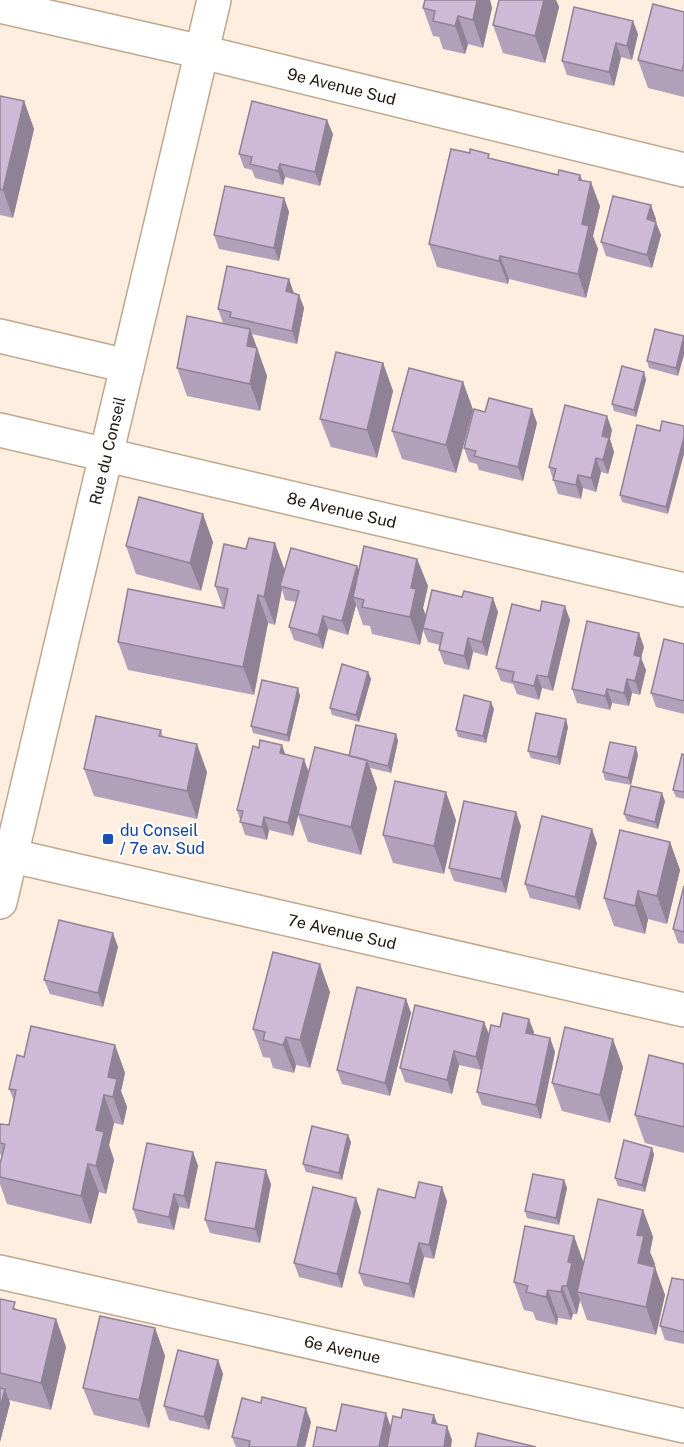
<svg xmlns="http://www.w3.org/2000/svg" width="684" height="1447" font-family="'Public Sans',sans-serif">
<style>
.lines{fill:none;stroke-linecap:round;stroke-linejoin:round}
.minor-casing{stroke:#bea890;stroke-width:36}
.minor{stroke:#fff;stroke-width:33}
.wall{fill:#b1a0b9}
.shaded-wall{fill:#908296}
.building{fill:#cebad7;stroke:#908296;stroke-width:1.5}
.transit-dot{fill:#1a4fb4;stroke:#fff;stroke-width:2}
.labels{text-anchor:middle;stroke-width:4.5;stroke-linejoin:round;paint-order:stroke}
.street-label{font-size:16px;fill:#1d150c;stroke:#fff}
.transit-label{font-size:16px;fill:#164399;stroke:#fff;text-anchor:start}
</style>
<rect width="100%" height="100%" fill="#fdeedf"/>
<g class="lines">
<g class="minor-casing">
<g id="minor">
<path id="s1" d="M0,6L202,52L684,170"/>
<path d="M0,336L127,366"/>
<path id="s2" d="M0,430L684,590"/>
<path id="s3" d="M0,853L684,1010"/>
<path id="s4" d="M0,902L214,0"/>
<path id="s5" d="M0,1272L684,1426"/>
</g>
</g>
<use href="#minor" class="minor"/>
</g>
<path class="wall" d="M425,0H490L492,8L483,48L468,44L465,54L443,49L439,37L433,36L423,8Z
M499,0H556L559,7L545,63L503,53L493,25Z
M684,12V97L648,88L638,60Z
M638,34L632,60L621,57L614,86L567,75L562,61Z
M0,96L24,101L34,129L13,218L0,215Z
M333,134L320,186L285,177L283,185L255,178L252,170L244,168L239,154Z
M491,159L558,175H580L582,180L600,206L593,236L598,249L586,298L509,279L508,284L437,267L429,244Z
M284,198L289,212L279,261L219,249L214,235Z
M656,219L655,221L661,235L652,268L606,256L601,242Z
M294,293L299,295L304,308L297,344L252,334L267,376L260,411L187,396L177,368L233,326L223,323L218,309Z
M684,336L678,376L649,368L647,361Z
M383,363L393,391L377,458L331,447L320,419Z
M644,372L646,380L636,417L614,411L612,404Z
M463,382L473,410L456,473L402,459L392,431Z
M537,423L523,481L479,470L477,464L469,462L464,448Z
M612,430L610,439L614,452L608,474L601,472L596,492L583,488L581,499L558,494L549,467Z
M660,431L668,514L622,502L620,495Z
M213,542L201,591L136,574L126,546Z
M417,559L428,586L423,608L426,615L498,612L487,656L473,652L469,670L444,664L439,650L440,645L428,642L423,630L420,645L372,634L370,626L363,625L356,605L348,635L328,629L323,649L294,640L289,627L296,602L285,600L282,589L275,625L268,623L254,695L128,670L118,642L223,608L215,586L285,570L357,566L359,570Z
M570,620L553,691L542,688L539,700L517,694L513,684L501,681L496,668Z
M684,644V714L656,707L651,693Z
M644,647L641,658L646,670L640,695L632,693L629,706L612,703L610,710L577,703L572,689Z
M368,672L371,679L359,722L332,715L330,708Z
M298,688L300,696L289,742L253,733L251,726Z
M494,709L486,743L458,737L456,730Z
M568,727L560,765L531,758L528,751Z
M161,730L163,737L207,772L197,819L94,796L84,769Z
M396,734L398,741L391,773L370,768L377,788L361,855L308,842L298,815L293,836L269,830L267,840L245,835L237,810L285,754L308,772L349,756Z
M638,755L631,785L605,780L603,772Z
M684,755V799L676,797L673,790Z
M665,801L658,829L627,821L624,814Z
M456,820L444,874L393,863L383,835Z
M521,826L506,893L454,881L449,868Z
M670,842L680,870L667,924L648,919L645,934L614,926L604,898Z
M597,843L580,910L530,898L525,884Z
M684,886V944L678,943L673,929Z
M118,947L103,1007L50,994L44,980Z
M330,992L310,1068L296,1065L294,1073L273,1068L270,1058L263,1057L253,1029Z
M406,999L411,1013L390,1096L342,1084L337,1070Z
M484,1022L489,1034L534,1032L533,1034L550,1038L555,1052L541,1119L482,1105L477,1092L481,1070L459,1065L452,1094L405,1082L400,1068Z
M115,1045L125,1073L121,1091L127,1107L123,1125L114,1123L109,1145L114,1160L106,1194L99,1192L91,1224L7,1204L0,1184V1164L2,1158L0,1153V1124L9,1125L14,1101L9,1089L24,1057Z
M684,1064V1153L645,1143L635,1115Z
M623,1067L610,1123L562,1111L552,1083Z
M351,1142L342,1180L306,1172L303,1164Z
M652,1148L654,1155L645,1192L618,1186L615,1178Z
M193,1152L198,1166L189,1209L179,1207L174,1230L138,1223L133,1209Z
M564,1180L567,1188L559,1225L527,1218L525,1211Z
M271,1184L260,1243L210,1233L205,1220Z
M415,1198L447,1201L434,1259L424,1257L414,1298L364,1286L359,1273Z
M643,1210L653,1237L650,1252L655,1264L654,1266L665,1295L656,1335L587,1320L580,1300L577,1314H573L571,1320L558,1318L557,1325L536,1320L533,1312L524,1310L514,1282L574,1236L583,1263Z
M361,1212L342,1288L299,1277L294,1263Z
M684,1280V1344L665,1340L660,1326Z
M0,1299L18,1310L56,1319L66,1347L51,1410L9,1400L10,1403L0,1442Z
M155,1328L165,1356L149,1428L94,1415L83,1388Z
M218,1360L223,1374L209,1430L169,1420L164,1406Z
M311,1422L305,1447H236L232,1437Z"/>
<path class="shaded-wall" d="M477,0H490L492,8L483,48L473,20Z
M544,0H556L559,7L545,63L535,36Z
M458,16L468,44L465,54L455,26Z
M633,21L638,34L632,60L627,46Z
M616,43L621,57L614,86L609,72Z
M24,101L34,129L13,218L3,190Z
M327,120L333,134L320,186L315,172Z
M280,164L285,177L283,185L278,171Z
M580,175L588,197L591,182L600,206L593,236L598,249L586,298L578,274L582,224L579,180Z
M284,198L289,212L279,261L274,248Z
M651,205L656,219L652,233L647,219Z
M656,222L661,235L652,268L647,255Z
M500,256L509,279L508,284L499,261Z
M289,279L294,293L286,291Z
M299,295L304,308L297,344L292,331Z
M250,329L267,376L260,411L250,384L247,346Z
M684,338V355L678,376L676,368Z
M383,363L393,391L377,458L367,430Z
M644,372L646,380L636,417L634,410Z
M463,382L473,410L456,473L446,445Z
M532,409L537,423L523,481L518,467Z
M607,416L612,430L610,439L614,452L608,474L603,460L602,436Z
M684,437V454L668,514L666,507Z
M596,458L601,472L596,492L591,478Z
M578,475L583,488L581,499L576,485Z
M203,514L213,542L201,591L190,563Z
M275,543L285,571L280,586L282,589L275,625L264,597Z
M417,559L428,586L423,608L426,617L423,628V630L420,645L410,617L411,588Z
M357,566L362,580L353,597L356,605L348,635L342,621Z
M258,595L268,623L254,695L243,667Z
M493,598L498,612L487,656L482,642Z
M565,606L570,620L553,691L548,677Z
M323,616L328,629L323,649L318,635Z
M639,633L644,647L641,658L646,670L640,695L635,681L634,655Z
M468,638L473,652L469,670L464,656Z
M368,672L371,679L359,722L356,715Z
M537,675L542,688L539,700L534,686Z
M627,679L632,693L629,706L624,693Z
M298,688L300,696L289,742L287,735Z
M607,689L612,703L610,710L605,696Z
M491,702L494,709L486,743L483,736Z
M566,719L568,727L560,765L557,757Z
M396,734L398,741L391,773L388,766Z
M197,744L207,772L197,819L187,791Z
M282,745L287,759L280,753Z
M636,747L638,755L631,785L628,778Z
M304,759L309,773L293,836L288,823Z
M367,760L377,788L361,855L351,827Z
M446,792L456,820L444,874L434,846Z
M662,793L665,801L658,829L655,822Z
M516,812L521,826L506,893L501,879Z
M264,817L269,830L267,840L262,827Z
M592,829L597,843L580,910L575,897Z
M670,842L680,870L667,924L657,896Z
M638,891L648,919L645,934L635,906Z
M113,933L118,947L103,1007L98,993Z
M320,964L330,992L310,1068L300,1040Z
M406,999L411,1013L390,1096L385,1083Z
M529,1019L534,1032L531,1047L526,1033Z
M484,1022L489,1035L481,1070L476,1057Z
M286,1037L296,1065L294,1073L283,1045Z
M550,1038L555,1052L541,1119L536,1105Z
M613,1039L623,1067L610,1123L600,1095Z
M115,1045L125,1073L121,1091L127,1107L123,1125L113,1097L108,1077Z
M454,1051L459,1065L452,1094L447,1080Z
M104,1095L114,1123L109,1145L114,1160L106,1194L96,1166V1130Z
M348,1135L351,1142L342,1180L339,1173Z
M652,1148L654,1155L645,1192L642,1185Z
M193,1152L198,1166L189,1209L184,1196Z
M88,1164L99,1192L91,1224L81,1196Z
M266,1170L271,1184L260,1243L255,1229Z
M564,1180L567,1188L559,1225L556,1218Z
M442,1187L447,1201L434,1259L429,1245Z
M174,1194L179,1207L174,1230L169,1217Z
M356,1198L361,1212L342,1288L337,1274Z
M643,1210L653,1237L650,1252L655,1264L649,1291L638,1263L637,1235Z
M574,1236L584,1264L577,1292L580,1300L577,1314L567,1286L568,1262Z
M419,1243L424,1257L414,1298L409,1284Z
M655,1267L665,1295L656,1335L646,1307Z
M562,1286L573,1314L571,1320L561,1292Z
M548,1290L558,1318L557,1325L546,1297Z
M56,1319L66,1347L51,1410L41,1383Z
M155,1328L165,1356L149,1428L139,1400Z
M218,1360L223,1374L209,1430L204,1417Z
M5,1389L10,1403L0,1442V1408Z
M306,1408L311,1422L305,1447H297Z
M386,1413L391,1427L387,1447H379Z
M434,1415L439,1428L432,1423Z
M447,1426L452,1440L451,1447H444Z"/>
<path class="building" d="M425,0H477L473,20L458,16L455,26L433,21L435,11L423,8Z
M499,0H544L535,36L493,25Z
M653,4L684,12V63L682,71L638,60Z
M574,7L633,21L627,46L616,43L609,72L562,61Z
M0,96L24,101L3,190L0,189Z
M252,101L327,120L315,172L280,164L278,171L250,164L252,157L239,154Z
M451,149L470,153V149L489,154L488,158L558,175L559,170L580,175L579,180L591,182L582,224L589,226L578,274L500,256L499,261L429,244Z
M225,186L284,198L274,248L214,235Z
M613,196L651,205L647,219L656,222L647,255L601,242Z
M227,266L289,279L286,291L299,295L292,331L230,317L231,312L218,309Z
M187,316L250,329L247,346L257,348L250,384L177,368Z
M655,329L684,336L676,368L647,361Z
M336,352L383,363L367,430L320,419Z
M622,366L644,372L634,410L612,404Z
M409,368L463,382L446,445L392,431Z
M489,398L532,409L518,467L474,456L476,451L464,448L474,409L485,412Z
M565,405L607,416L602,436L609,438L603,460L596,458L591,478L578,475L576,485L553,480L556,469L549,467Z
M662,421L684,426V437L666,507L620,495L637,425L660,431Z
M139,497L203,514L190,563L126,546Z
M249,538L275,543L264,597L258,595L243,667L118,642L128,589L224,608L228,589L215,586L224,544L246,549Z
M364,546L417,559L411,588L416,589L410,617L362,607L364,600L353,597Z
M291,548L357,566L342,621L323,616L318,635L289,627L299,591L280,586Z
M432,590L462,597L464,591L493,598L482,642L468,638L464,656L439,650L443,633L423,628Z
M542,601L565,606L548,677L537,675L534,686L512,681L514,672L496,668L512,604L540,611Z
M587,621L639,633L634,655L641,657L635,681L627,679L624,693L607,689L605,696L572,689Z
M664,639L684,644V701L651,693Z
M342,664L368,672L356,715L330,708Z
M262,680L298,688L287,735L251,726Z
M464,695L491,702L483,736L456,730Z
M536,713L566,719L557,757L528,751Z
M96,716L161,730L159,736L197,744L187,791L84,769Z
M356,725L396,734L388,766L349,756Z
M260,740L282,745L280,753L304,759L288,823L264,817L262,827L240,822L243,811L237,810L253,746L259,748Z
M610,742L636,747L628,778L603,772Z
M315,747L367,760L351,827L298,814Z
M682,754L684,755V792L673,790Z
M395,781L446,792L434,846L383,835Z
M631,786L662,793L655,822L624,814Z
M464,801L516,812L501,879L449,868Z
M542,816L592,829L575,897L525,884Z
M620,830L670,842L657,896L638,891L635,906L604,898Z
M684,886V932L673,929Z
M59,920L113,933L98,993L44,980Z
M273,952L320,964L300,1040L286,1037L283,1045L263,1040L265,1032L253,1029Z
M357,987L406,999L385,1083L337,1070Z
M415,1005L484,1022L476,1057L454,1051L447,1080L400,1068Z
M503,1013L529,1019L526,1033L550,1038L536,1105L477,1092L491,1025L500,1027Z
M31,1026L115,1045L108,1077L117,1079L113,1097L104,1095L96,1130L104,1132L96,1166L88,1164L81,1196L0,1177V1164L5,1144L0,1143V1124L9,1125L16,1090L9,1089L17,1055L24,1057Z
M565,1027L613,1039L600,1095L552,1083Z
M649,1055L684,1064V1127L635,1115Z
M312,1126L348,1135L339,1173L303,1164Z
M624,1140L652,1148L642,1185L615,1178Z
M147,1143L193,1152L184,1196L174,1194L169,1217L133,1209Z
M216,1162L266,1170L255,1229L205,1220Z
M533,1174L564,1180L556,1218L525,1211Z
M419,1182L442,1187L429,1245L419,1243L409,1284L359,1273L378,1189L415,1198Z
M313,1187L356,1198L337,1274L294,1263Z
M598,1199L643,1210L637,1235L644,1236L638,1263L655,1267L646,1307L577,1292Z
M525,1226L574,1236L568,1262L572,1263L567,1286H562L561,1292L548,1290L546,1297L526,1292L528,1286L514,1282Z
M672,1278L684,1280V1332L660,1326Z
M0,1299L15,1302L13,1309L56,1319L41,1383L0,1373Z
M100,1316L155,1328L139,1400L83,1388Z
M178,1350L218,1360L204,1417L164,1406Z
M0,1388L5,1389L0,1408Z
M262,1397L306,1408L297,1447H249L250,1441L232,1437L242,1398L261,1403Z
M342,1404L386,1413L379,1447H313L317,1427L336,1431Z
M403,1409L434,1415L432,1423L447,1426L444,1447H387L393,1416L401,1418Z
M478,1433L536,1447H475Z"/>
<rect class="transit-dot" x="102" y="833" width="12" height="12" rx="3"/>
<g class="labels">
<g class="street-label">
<text dy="6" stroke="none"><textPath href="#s1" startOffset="351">9e Avenue Sud</textPath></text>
<text dy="6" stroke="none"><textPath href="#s4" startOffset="464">Rue du Conseil</textPath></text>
<text dy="6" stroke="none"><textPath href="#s2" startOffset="351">8e Avenue Sud</textPath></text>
<text dy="6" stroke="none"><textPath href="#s3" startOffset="351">7e Avenue Sud</textPath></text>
<text dy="6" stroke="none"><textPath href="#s5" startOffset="351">6e Avenue</textPath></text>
</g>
<g class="transit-label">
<text x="120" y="836">du Conseil<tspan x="120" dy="18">/ 7e av. Sud</tspan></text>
</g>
</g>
</svg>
